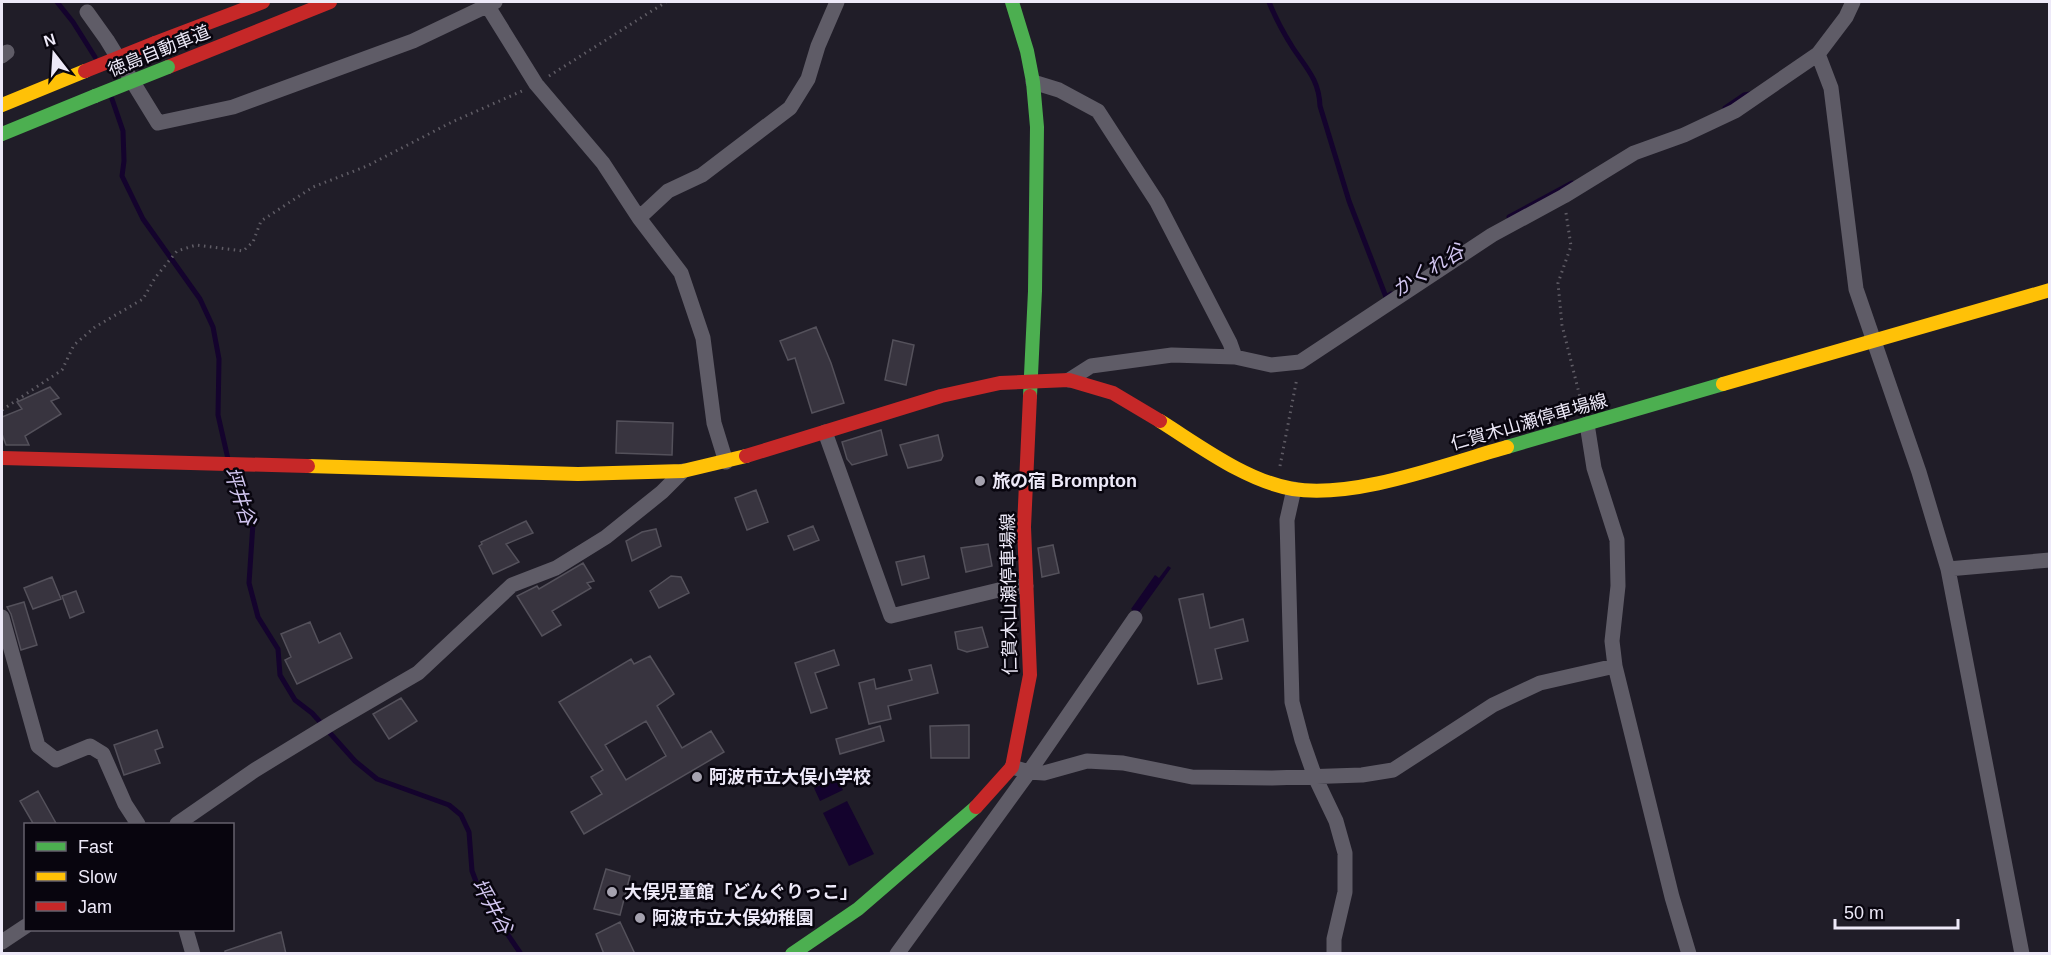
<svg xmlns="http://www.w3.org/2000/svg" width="2051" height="955" font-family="Helvetica,'Noto Sans JP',sans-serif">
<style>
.water{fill:#14032d}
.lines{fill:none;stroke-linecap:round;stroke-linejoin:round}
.stream{stroke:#14032d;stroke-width:5}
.building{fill:#38343f;stroke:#54515b;stroke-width:1.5;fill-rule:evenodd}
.path{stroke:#605d66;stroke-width:3;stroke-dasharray:1.5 4.5;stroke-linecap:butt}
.street{stroke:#5f5c67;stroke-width:15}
.fast{stroke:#4caf50;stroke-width:14}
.slow{stroke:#ffc107;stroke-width:14}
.jam{stroke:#c62828;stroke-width:14}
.fast-bridge{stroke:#4caf50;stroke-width:14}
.jam-bridge{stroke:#c62828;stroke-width:14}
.poi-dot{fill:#a5a2af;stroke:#08050e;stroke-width:2}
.labels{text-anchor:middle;stroke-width:5;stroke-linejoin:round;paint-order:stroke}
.street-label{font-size:18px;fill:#ede9f8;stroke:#08050e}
.poi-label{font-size:18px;font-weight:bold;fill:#ede9f8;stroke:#08050e;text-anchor:start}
.water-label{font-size:20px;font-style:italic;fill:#d1c5ef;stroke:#08050e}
</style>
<rect width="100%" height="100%" fill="#201d28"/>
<path class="water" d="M1168,566L1171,568L1138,614L1131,609L1155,575L1159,578Z
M837,778L843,790L820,801L814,788Z
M847,801L874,854L849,866L823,813Z"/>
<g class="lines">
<path class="stream" d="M57,2L73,22L95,57
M1269,2C1275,17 1284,34 1293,48C1307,69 1319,80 1320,106L1349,201L1386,297L1391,294
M112,99L123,131L124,161L122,176L143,219L200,299L213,327L219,359L218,415L228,459
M1725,108L1744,95L1750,94
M1509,217L1572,183
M230,471L253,523L249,583L258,617L278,649L280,675L295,700L312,713L355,761L377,779L449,805L461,815L469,832L472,871L482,897L521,954"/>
</g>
<path class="building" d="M816,327L831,363L844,403L812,413L795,358L788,360L780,341Z
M893,340L914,345L906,385L885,380Z
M50,387L59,398L51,401L61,414L25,436L29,445H6L2,434V417L22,409L17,402Z
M617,421L673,423L672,455L616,453Z
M881,430L887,455L852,465L847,459L842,442Z
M938,435L943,456L941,460L908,468L900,445Z
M756,490L768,522L747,530L735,498Z
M526,521L533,533L506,544L519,562L493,574L479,546L482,544L481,542Z
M813,526L819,540L794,550L788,536Z
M656,529L661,546L632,561L626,541L642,532Z
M988,544L992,566L966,572L961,548Z
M1053,545L1059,573L1042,577L1038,548Z
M924,556L929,578L902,585L896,562Z
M583,563L594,581L587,583L591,588L552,611L561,625L542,636L517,596L537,586L539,589Z
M671,576L681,577L689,593L659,608L650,591Z
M52,577L61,599L33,609L24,588Z
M76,591L84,612L70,618L62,596Z
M1203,594L1210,628L1243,619L1248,641L1215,649L1222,679L1198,684L1179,599Z
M24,602L37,645L21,650L11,614L7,607Z
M310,622L319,643L340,633L352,658L297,684L285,660L291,657L281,634Z
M982,627L988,647L967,652L958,649L955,632Z
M834,650L839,665L815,673L827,708L811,713L795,663Z
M650,656L674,694L657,706L682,748L711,731L724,752L584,834L571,812L602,794L591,777L603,770L559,702L631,659L634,664ZM646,721L666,756L626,780L605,745Z
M931,665L938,693L888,706L891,719L869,724L859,683L874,679L876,689L912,680L909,670Z
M401,698L417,721L389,739L373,714Z
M969,725V758H931L930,726Z
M880,726L884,741L840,754L836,739Z
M157,730L163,747L155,750L160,763L124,775L114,745Z
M38,791L57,825H34L20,801Z
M606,869L630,876L620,915L594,909Z
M620,922L635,954H604L596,934Z
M281,932L286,954H225V951Z"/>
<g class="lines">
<path class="path" d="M549,76L666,2
M1566,213L1571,246L1558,283L1562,325L1582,405
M2,410L62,370L74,345L95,327L143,299L155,278L177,251L196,245L243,251L253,242L261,221L313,187L367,166L452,122L522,91
M1280,466L1297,378"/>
<path class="street" d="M487,5L536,84L603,163L639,218L681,273L703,338L714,423L726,462
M87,12L107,40L158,123L233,107L413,41L495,2
M1818,54L1831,88L1856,289L1919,472L1948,569L2022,954
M2,56L7,52
M1033,82L1059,90L1098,111L1157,202L1230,343L1235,357
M639,218L668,191L702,175L790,108L808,79L818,46L837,2
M1069,380L1091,366L1172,355L1235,357L1271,365L1300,362L1492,235L1564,196L1634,153L1684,135L1735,111L1818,54L1846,17L1853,2
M1587,424L1594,468L1617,540L1618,586L1612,641L1615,666L1672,897L1689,954
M825,432L891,616L1007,588L1026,586
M1294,489L1287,520L1292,702L1302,740L1315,777L1336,821L1345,853V892L1334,939V954
M1948,569L2050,560
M2,617L38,746L56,760L90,746L103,754L125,804L138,824
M1012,767L1029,772L1044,773L1087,761L1123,763L1192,777L1272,778L1362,775L1393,770L1493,705L1540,683L1615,666
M177,824L255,770L332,723L418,673L512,585L556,568L606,537L662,492L683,471
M186,930L193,954
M2,942L26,926
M897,954L1029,772L1135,618"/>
<path class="fast" d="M1012,2L1027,51L1033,82L1037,127L1035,291L1030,396
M2,134L95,96
M1507,447L1723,384
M792,954L858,909L976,807"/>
<path class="slow" d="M2,105L85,71
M1723,384L2050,290
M1160,421C1200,446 1246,481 1293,489C1355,499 1446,464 1507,447
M308,466L578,474L683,471L746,456"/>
<path class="jam" d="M155,43L263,2
M168,67L330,2
M746,456L941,396L1000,383L1069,380L1113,393L1160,421
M2,458L308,466
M976,807L1012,767L1030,675L1024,527L1030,396"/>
<path class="fast-bridge" d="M95,96L168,67"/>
<path class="jam-bridge" d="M85,71L155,43"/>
</g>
<g class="poi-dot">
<circle cx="980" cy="481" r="6"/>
<circle cx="697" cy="777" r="6"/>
<circle cx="612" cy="892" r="6"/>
<circle cx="640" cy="918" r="6"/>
</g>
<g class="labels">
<g class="street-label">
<text transform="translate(159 51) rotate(-22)" y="6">徳島自動車道</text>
<text transform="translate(1529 422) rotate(-16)" y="6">仁賀木山瀬停車場線</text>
<text transform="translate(1009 594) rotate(-91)" y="6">仁賀木山瀬停車場線</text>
</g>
<g class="poi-label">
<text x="992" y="487">旅の宿 Brompton</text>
<text x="709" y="783">阿波市立大俣小学校</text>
<text x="624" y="898">大俣児童館「どんぐりっこ」</text>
<text x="652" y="924">阿波市立大俣幼稚園</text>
</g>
<g class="water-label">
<text transform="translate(1428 270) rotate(-32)" y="7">かくれ谷</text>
<text transform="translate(240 496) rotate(72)" y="7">坪井谷</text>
<text transform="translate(492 906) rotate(60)" y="7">坪井谷</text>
</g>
</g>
<rect width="2051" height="955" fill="none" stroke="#ede9f8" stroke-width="6"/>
<rect x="24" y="823" width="210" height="108" fill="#08050e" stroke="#64606c" stroke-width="1.5"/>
<rect x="36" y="842" width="30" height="9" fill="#4caf50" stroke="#64606c" stroke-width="1.5"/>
<text x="78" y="853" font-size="18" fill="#ede9f8">Fast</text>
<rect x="36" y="872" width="30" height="9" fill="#ffc107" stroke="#64606c" stroke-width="1.5"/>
<text x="78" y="883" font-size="18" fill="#ede9f8">Slow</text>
<rect x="36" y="902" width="30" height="9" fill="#c62828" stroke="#64606c" stroke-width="1.5"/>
<text x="78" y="913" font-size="18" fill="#ede9f8">Jam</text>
<g transform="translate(54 54) rotate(343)" stroke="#08050e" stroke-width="4.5" paint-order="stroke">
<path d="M0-4.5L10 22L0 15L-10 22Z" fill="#ede9f8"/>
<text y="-9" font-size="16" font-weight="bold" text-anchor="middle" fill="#ede9f8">N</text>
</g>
<path d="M1835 919v9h123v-9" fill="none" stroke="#ede9f8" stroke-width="3"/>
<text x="1844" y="919" font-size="18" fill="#ede9f8" stroke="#08050e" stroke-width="4.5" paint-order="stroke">50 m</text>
</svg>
